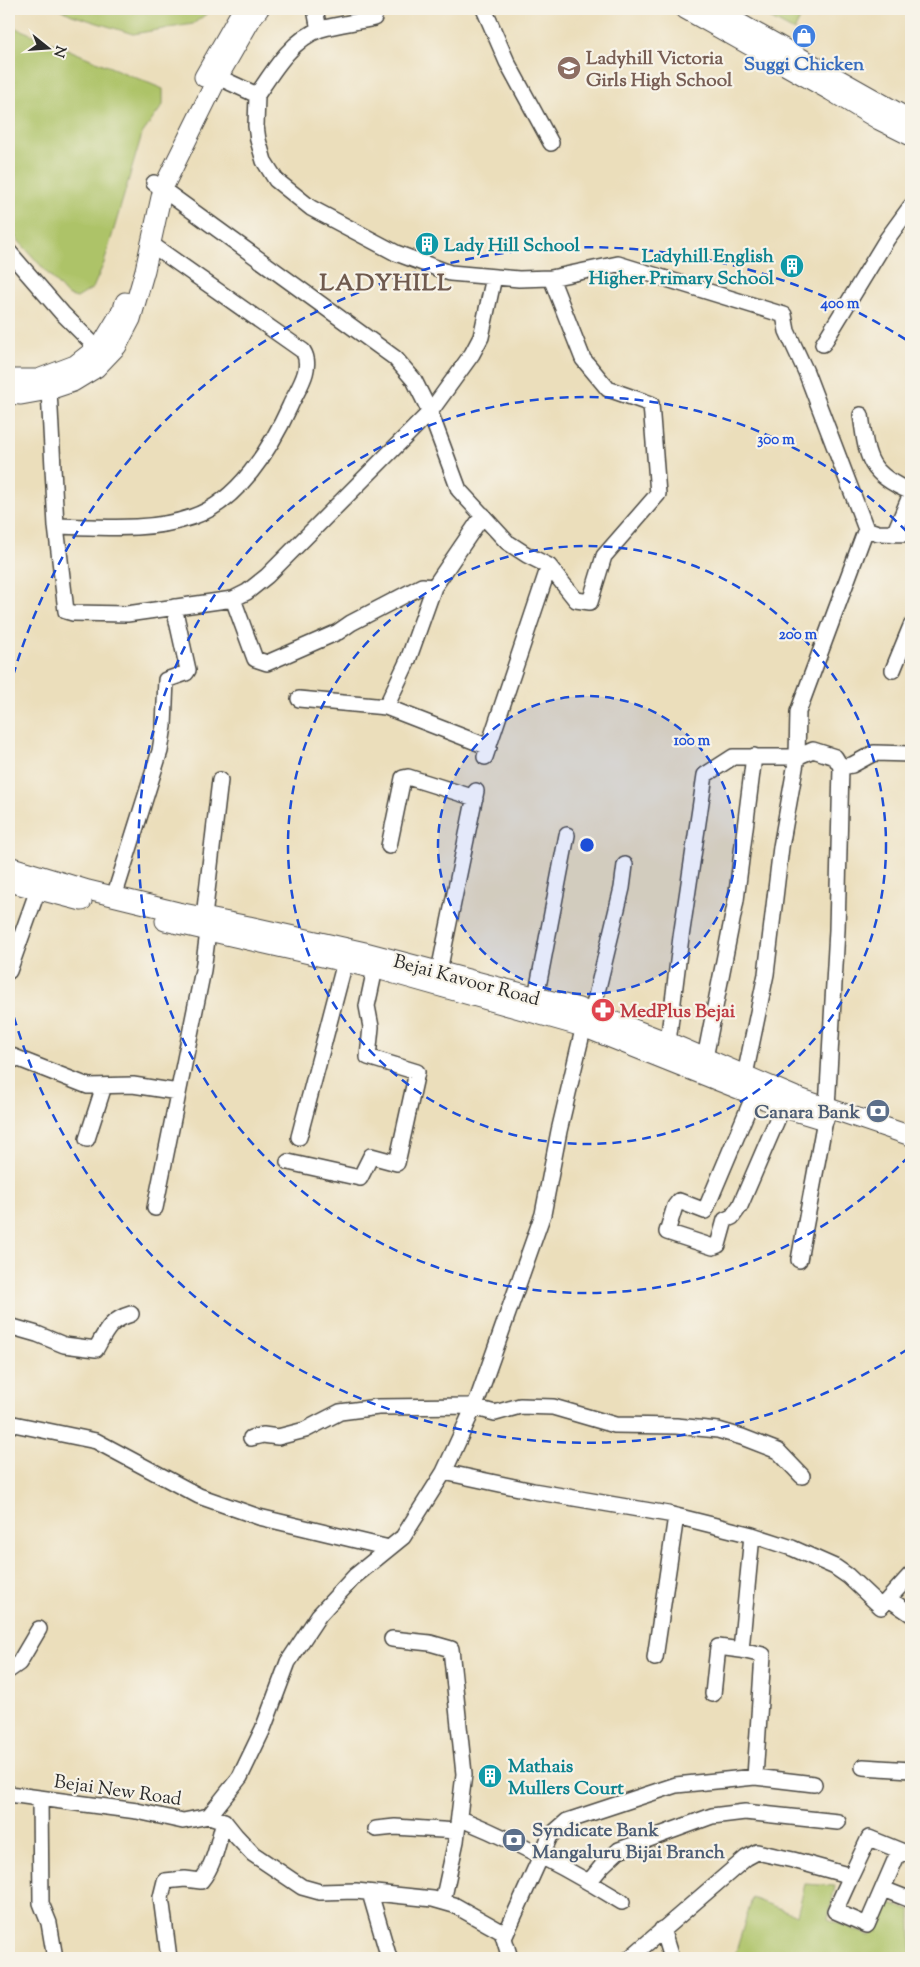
<svg xmlns="http://www.w3.org/2000/svg" width="920" height="1967" font-family="'Sorts Mill Goudy',serif">
<style>
.green{fill:#adc367;stroke:#6c7749}
.lines{fill:none;stroke-linecap:round;stroke-linejoin:round}
.minor-casing{stroke:#484641;stroke-width:18}
.major-casing{stroke:#484641;stroke-width:21}
.minor{stroke:#fff;stroke-width:15}
.major{stroke:#fff;stroke-width:19}
.ring{fill:none;stroke:#1d4ed8;stroke-width:2.5;stroke-dasharray:9 6}
.labels{text-anchor:middle;stroke-width:4.5;stroke-linejoin:round;paint-order:stroke}
.education-label{font-size:19px;font-weight:bold;fill:#785e54;stroke:#f7f3e8;text-anchor:start}
.shop-label{font-size:19px;font-weight:bold;fill:#366cbe;stroke:#f7f3e8}
.culture-label{font-size:19px;font-weight:bold;fill:#0d838f;stroke:#f7f3e8;text-anchor:start}
.street-label{font-size:19px;fill:#2b2b2b;stroke:#f7f3e8}
.health-label{font-size:19px;font-weight:bold;fill:#be3a42;stroke:#f7f3e8;text-anchor:start}
.service-label{font-size:19px;font-weight:bold;fill:#4e5e75;stroke:#f7f3e8;text-anchor:end}
.district-label{font-size:24px;font-weight:bold;letter-spacing:1px;fill:#6f5a4e;stroke:#f7f3e8}
.centre{fill:#1d4ed8;stroke:#f7f3e8;stroke-width:2.5}
.ring-label{font-size:15px;text-anchor:middle;font-weight:bold;fill:#1d4ed8;stroke:#f7f3e8;stroke-width:4.5;stroke-linejoin:round;paint-order:stroke}
</style>
<rect width="100%" height="100%" fill="#f7f3e8"/>
<filter id="ink" filterUnits="userSpaceOnUse"><feTurbulence type="fractalNoise" baseFrequency=".02" numOctaves="2"/><feDisplacementMap in="SourceGraphic" scale="10" xChannelSelector="R" yChannelSelector="G"/><feConvolveMatrix kernelMatrix="1 2 1 2 8 2 1 2 1" color-interpolation-filters="sRGB"/></filter>
<filter id="wash" filterUnits="userSpaceOnUse"><feTurbulence type="fractalNoise" baseFrequency=".0096" numOctaves="4" result="noise"/><feDisplacementMap in="SourceGraphic" scale="20" xChannelSelector="R" yChannelSelector="G"/><feGaussianBlur stdDeviation="1.12" result="paint"/><feColorMatrix in="noise" values="0 0 0 0 0 0 0 0 0 0 0 0 0 0 0 0 0 1.4 0 .05"/><feComposite in="paint" operator="in"/></filter>
<g filter="url(#wash)">
<rect width="100%" height="100%" fill="#ebdebb"/>
<path class="green" d="M60,9H213L193,24L133,34L72,15Z
M753,9H805L794,31Z
M9,25L163,89V105L142,134L104,263L93,288L77,298L67,295L9,230Z
M805,1884L835,1886L828,1919L870,1936L888,1903L911,1911V1958H734L752,1898L797,1915Z"/>
</g>
<g filter="url(#ink)">
<g class="lines">
<g class="minor-casing">
<path id="minor" d="M315,9L319,30
M484,9L507,62L551,143
M218,77L257,95L256,126L258,140L264,161L276,180L311,208L396,253L450,273L519,279L551,278L618,264L784,315L787,331L806,372L866,529L878,533L911,534
M257,95C273,71 292,39 321,29C338,24 357,22 374,18
M154,183L395,358L414,380L430,412L459,490L507,542L527,555L549,566L576,600L590,602L604,556L658,494L651,404L608,389L583,359L551,278
M9,252L62,313L97,348
M823,344L887,239L911,206
M49,390L56,526L66,611L73,613L127,614L233,599L247,592L267,576L430,412L472,354L481,337L494,277
M861,415C867,459 868,473 911,492
M56,526C101,527 149,532 192,517C238,502 271,448 290,406C297,390 314,368 303,351L151,244
M894,534L911,494
M233,599L255,659L267,663L338,632L351,623L422,586L434,587
M893,670L911,626
M299,699L386,707L489,747
M386,707L408,660L434,587L483,515
M485,757L549,566
M841,767L852,765L874,753L911,754
M389,846L403,778L408,777L475,798
M114,897L160,751L164,726L166,680L186,673L188,670L174,607
M204,917L220,780
M9,971L41,881
M439,971L476,791
M536,997L567,835
M592,1013L622,888L625,865
M668,1042L681,937L705,775L733,757H797L813,750L835,757L841,767L837,930L827,1108
M9,1055L88,1086L133,1085L178,1092
M705,1058L736,900L754,756
M745,1075L766,974L781,847L797,757L798,712L866,529
M754,1095L705,1211L679,1201L675,1206L667,1232L713,1247L718,1245L725,1220L732,1217L740,1206L783,1106
M299,1137L345,962
M87,1139L104,1086
M288,1162L360,1178L371,1156L397,1163L417,1072L368,1057L371,1027L367,1006L375,969
M155,1208L203,970L208,932
M799,1260L825,1120
M9,1326L37,1334L64,1345L96,1349C106,1331 110,1320 131,1314
M9,1423L96,1441L199,1496L259,1517L389,1548
M251,1438L263,1435L278,1437L305,1430L340,1412L378,1407L469,1406L495,1413L520,1406L553,1407L615,1425L676,1426L718,1430L742,1437L778,1451L802,1476
M444,1472L533,1491L668,1514L752,1535L792,1548L835,1567L848,1576L881,1607L911,1574
M752,1535L741,1650L763,1655L755,1777
M889,1599L911,1614
M392,1639L430,1643L451,1649L464,1774L456,1841L443,1901
M655,1658L676,1516
M9,1670L19,1663L39,1629
M713,1694L718,1647L741,1650
M863,1767L911,1770
M9,1794L137,1811L183,1821L209,1816L240,1777L263,1729L288,1662L319,1615L355,1576L403,1537L444,1472L478,1398L543,1214L559,1131L586,1017
M40,1798L41,1903L49,1923L55,1958
M209,1816L224,1821L236,1836L253,1854L302,1887L320,1892L356,1891L433,1899L454,1905L502,1932L510,1958
M459,1818C515,1841 570,1870 622,1902
M376,1829L395,1827L457,1831
M851,1876L835,1911L867,1925L899,1851
M589,1882L602,1866L619,1850L712,1816L745,1812L838,1822
M883,1889L911,1900
M370,1893L389,1958
M662,1929L671,1958
M504,1938L550,1836L567,1821L676,1785L755,1777L814,1784
M169,1958L161,1897L165,1881L185,1879L201,1881C215,1864 218,1842 224,1821
M630,1958L746,1858L757,1852L793,1860L851,1876L869,1838L911,1855"/>
</g>
<g class="major-casing">
<path id="major" d="M685,9L831,91L879,120L911,136
M714,9L911,120
M204,77L241,12
M9,379H38L75,365L102,344L123,309L125,302
M9,394L21,395L49,390L73,382L96,368L117,346L131,319L145,270L163,188L218,77L253,16L259,9
M9,866L88,890L178,912L249,926L365,952L579,1008L668,1042L796,1097L911,1136
M9,882L82,901
M165,921L384,971L583,1027L791,1110L824,1120"/>
</g>
<use href="#minor" class="minor"/>
<use href="#major" class="major"/>
</g>
</g>
<circle cx="587" cy="845" r="149" fill="#1d4ed8" fill-opacity=".12"/>
<g class="ring">
<circle cx="587" cy="845" r="149"/>
<circle cx="587" cy="845" r="299"/>
<path d="M909 1156A448 448 0 1 1 909 534"/>
<path d="M908 1349A598 598 0 0 1 9 1000M9 690A598 598 0 0 1 908 341"/>
</g>
<defs>
<g id="shop-disc" transform="scale(1.25)"><circle r="9.5" fill="#3f7fe0" stroke="#f7f3e8"/><path d="M-5-2.5h2.3a2.7 3.5 0 0 1 5.4 0H5L5.5 6h-11ZM-1.5-2.5h3a1.5 2.3 0 0 0-3 0Z" fill="#fff"/></g>
<g id="school-disc" transform="scale(1.25)"><circle r="9.5" fill="#8d6e63" stroke="#f7f3e8"/><path d="M0-5L7-2L0 1L-7-2ZM-4 1L0 2.5L4 1V4Q0 6-4 4Z" fill="#fff"/></g>
<g id="building-disc" transform="scale(1.25)"><circle r="9.5" fill="#0f9aa8" stroke="#f7f3e8"/><path d="M-4-6H4V6H1V3H-1V6H-4ZM-2.5-4.3h1.7v1.8h-1.7ZM.8-4.3h1.7v1.8H.8ZM-2.5-1h1.7V.8h-1.7ZM.8-1h1.7V.8H.8Z" fill="#fff"/></g>
<g id="pharmacy-disc" transform="scale(1.25)"><circle r="9.5" fill="#e0444e" stroke="#f7f3e8"/><path d="M-2-6h4v4h4v4h-4v4h-4v-4h-4v-4h4Z" fill="#fff"/></g>
<g id="bank-disc" transform="scale(1.25)"><circle r="9.5" fill="#5c6f8a" stroke="#f7f3e8"/><path d="M-6-4H6V4H-6ZM0-2.3a2.3 2.3 0 1 0 0 4.6a2.3 2.3 0 1 0 0-4.6Z" fill="#fff"/></g>
</defs>
<g fill-rule="evenodd">
<use href="#shop-disc" x="804" y="36"/>
<use href="#school-disc" x="569" y="68"/>
<use href="#building-disc" x="427" y="244"/>
<use href="#building-disc" x="792" y="266"/>
<use href="#pharmacy-disc" x="603" y="1010"/>
<use href="#bank-disc" x="878" y="1111"/>
<use href="#building-disc" x="490" y="1776"/>
<use href="#bank-disc" x="514" y="1840"/>
</g>
<g class="labels">
<g class="education-label">
<text x="586" y="64">Ladyhill Victoria<tspan x="586" dy="22">Girls High School</tspan></text>
</g>
<g class="shop-label">
<text x="804" y="70">Suggi Chicken</text>
</g>
<g class="culture-label">
<text x="444" y="251">Lady Hill School</text>
<text x="774" y="262" text-anchor="end">Ladyhill English<tspan x="774" dy="22">Higher Primary School</tspan></text>
<text x="508" y="1772">Mathais<tspan x="508" dy="22">Mullers Court</tspan></text>
</g>
<g class="street-label">
<text transform="translate(467 979) rotate(15)" y="7">Bejai Kavoor Road</text>
<text transform="translate(118 1789) rotate(8)" y="7">Bejai New Road</text>
</g>
<g class="health-label">
<text x="620" y="1017">MedPlus Bejai</text>
</g>
<g class="service-label">
<text x="860" y="1118">Canara Bank</text>
<text x="532" y="1836" text-anchor="start">Syndicate Bank<tspan x="532" dy="22">Mangaluru Bijai Branch</tspan></text>
</g>
<g class="district-label">
<text x="386" y="290">LADYHILL</text>
</g>
</g>
<circle cx="587" cy="845" r="8" class="centre"/>
<g class="ring-label">
<text x="840" y="308">400 m</text>
<text x="776" y="444">300 m</text>
<text x="798" y="639">200 m</text>
<text x="692" y="745">100 m</text>
</g>
<rect width="920" height="1967" fill="none" stroke="#f7f3e8" stroke-width="30"/>
<g transform="translate(48 48) rotate(107)" stroke="#f7f3e8" stroke-width="4" paint-order="stroke">
<path d="M0-4L9 19L0 12L-9 19Z" fill="#2b2b2b"/>
<text y="-8" font-size="14" font-weight="bold" text-anchor="middle" fill="#2b2b2b">N</text>
</g>
</svg>
